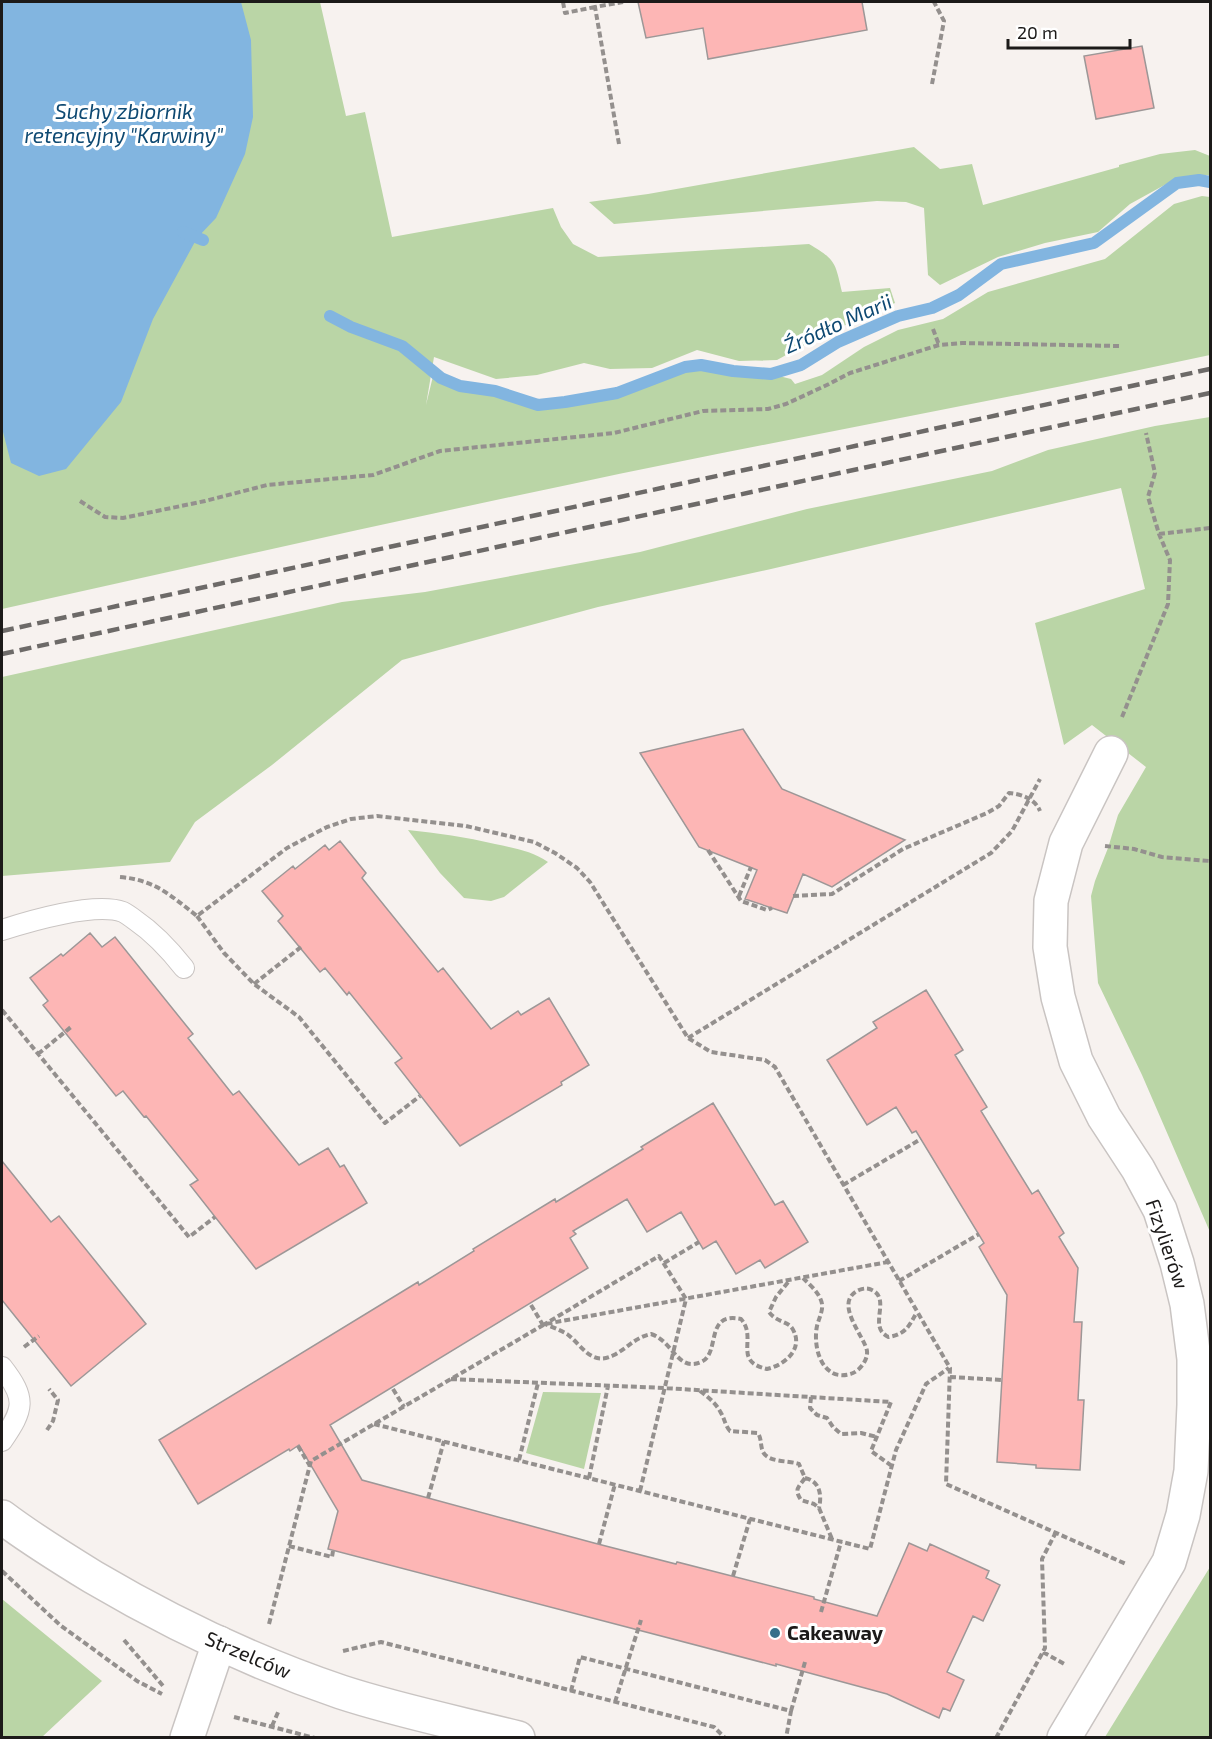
<svg xmlns="http://www.w3.org/2000/svg" width="1212" height="1739" font-family="'Exo 2',sans-serif">
<style>
.green{fill:#bad5a6}
.water{fill:#82b5e0}
.lines{fill:none;stroke-linecap:round;stroke-linejoin:round}
.stream{stroke:#82b5e0;stroke-width:12}
.building{fill:#fdb6b5;stroke:#9d9797;stroke-width:1.5}
.service-casing{stroke:#c9c4c2;stroke-width:22}
.minor-casing{stroke:#c9c4c2;stroke-width:36}
.tertiary-casing{stroke:#c9c4c2;stroke-width:36}
.path{stroke:#94908e;stroke-width:4;stroke-dasharray:6 3;stroke-linecap:butt}
.service{stroke:#fff;stroke-width:20}
.minor{stroke:#fff;stroke-width:33}
.tertiary{stroke:#fff;stroke-width:33}
.rail{stroke:#6d6a68;stroke-width:4.5;stroke-dasharray:12 6;stroke-linecap:butt}
.poi-dot{fill:#37708a;stroke:#fff;stroke-width:2}
.labels{text-anchor:middle;stroke-width:6;stroke-linejoin:round;paint-order:stroke}
.street-label{font-size:20px;fill:#1c1a19;stroke:#fff}
.poi-label{font-size:20px;font-weight:bold;fill:#1c1a19;stroke:#fff;text-anchor:start}
.water-label{font-size:21px;font-style:italic;fill:#0e4972;stroke:#fff}
</style>
<rect width="100%" height="100%" fill="#f7f2ef"/>
<path class="green" d="M2,2H320L346,116L365,112L392,237L553,208L561,227L573,244L598,257L809,244C836,260 835,262 842,292L890,288L895,303L821,336L777,360L739,361L697,350L652,368L610,369L584,363L537,375L496,379L434,357L426,405L434,372L441,378L460,386L495,391L538,405L565,402L617,393L685,367L701,365L733,371L771,374L791,379L795,384L822,375L864,347L898,330L943,319L988,292L1105,259L1174,204L1202,196L1210,197V355C998,401 784,439 572,484C381,524 191,567 2,609Z
M914,147L940,169L972,164L983,205L1119,167V165L1160,154L1195,150L1210,156V176L1207,175L1185,177L1170,182L1130,204L1098,232L1045,243L998,257L940,285L928,275L924,208L906,202L877,201L614,224L589,202L648,194Z
M1210,417V1232L1142,1075L1098,983L1091,896L1095,881L1108,848L1118,815L1146,767L1092,725L1064,745L1035,623L1145,589L1121,488L771,569L598,607L402,660L272,765L195,822L170,862L2,876V677L342,602L425,592L640,552L807,509L992,471L1048,450L1155,426Z
M408,830C437,833 466,837 495,844C514,848 532,851 548,862L504,897L491,901L464,898L440,873Z
M543,1392L601,1393L584,1469L526,1453Z
M1210,1567V1737H1105Z
M2,1599L102,1681L42,1737H2Z"/>
<path class="water" d="M2,2H241L251,40L253,117L245,154L216,218L197,238L153,319L121,402L66,469L39,476L11,463L2,428Z"/>
<g class="lines">
<path class="stream" d="M183,232L203,240
M330,316L351,327L402,346L441,378L460,386L495,391L538,405L565,402L617,393L685,367L701,365L733,371L771,374L801,365L838,342L898,316L932,308L959,295L1001,264L1094,243L1177,183L1199,180L1210,182"/>
</g>
<path class="building" d="M638,2H862L867,30L708,59L703,28L646,38Z
M1142,46L1154,108L1096,119L1084,56Z
M743,729L782,789L905,840L832,887L803,874L787,913L745,899L757,870L699,847L640,753Z
M340,841L366,873L362,878L438,972L443,968L491,1029L518,1011L521,1015L549,998L589,1065L561,1082L562,1085L460,1146L395,1063L402,1058L349,992L347,995L325,968L320,972L278,921L283,916L262,891L293,866L295,869L325,845L329,850Z
M90,933L102,947L115,937L193,1034L188,1038L233,1095L239,1091L299,1165L328,1148L340,1167L344,1165L367,1203L256,1269L190,1185L198,1180L146,1116L144,1117L123,1091L116,1096L43,1005L48,1001L30,978L61,954L63,956Z
M926,990L963,1050L955,1055L987,1107L981,1111L1032,1194L1038,1190L1064,1233L1059,1237L1078,1268L1074,1322H1082L1078,1400H1084L1080,1470L1036,1468V1465L997,1462L1007,1295L979,1247L984,1243L916,1131L912,1133L896,1107L867,1125L827,1060L877,1028L873,1022Z
M713,1103L775,1205L783,1201L808,1242L765,1268L760,1260L736,1274L716,1241L703,1249L681,1212L647,1232L627,1199L573,1231L576,1234L570,1238L588,1268L330,1425L362,1480L594,1543L676,1564L677,1562L814,1597V1599L877,1616L909,1543L927,1551L930,1544L989,1571L986,1578L1000,1585L983,1621L973,1616L947,1672L964,1680L950,1711L943,1708L939,1718L887,1694L776,1664V1666L328,1549L338,1511L299,1445L290,1451L289,1449L198,1504L159,1440L418,1282L419,1285L474,1251L473,1249L555,1199L556,1202L643,1149L641,1147Z
M2,1161L51,1222L59,1216L146,1324L71,1386L2,1300Z"/>
<g class="lines">
<g class="service-casing">
<path id="service" d="M2,930C30,921 95,902 123,912C127,914 131,917 135,920C154,933 169,949 184,968
M2,1367C27,1399 24,1409 2,1441"/>
</g>
<g class="minor-casing">
<path id="minor" d="M187,1738L219,1643
M1064,1738L1169,1562L1183,1515L1191,1471L1194,1405V1359L1187,1304L1177,1263L1160,1210L1138,1169L1104,1117L1076,1061L1058,997L1050,947L1051,901L1066,843L1111,753"/>
</g>
<g class="tertiary-casing">
<path id="tertiary" d="M2,1517C31,1539 62,1558 93,1577C171,1623 255,1663 341,1692C399,1711 459,1723 518,1738"/>
</g>
<path class="path" d="M563,2L565,13L595,7
M932,84L944,21L934,2
M619,144L595,7L623,2
M933,329L939,345
M80,501L105,517L123,518L205,501L267,485L373,475L440,451L614,433L703,411L768,409L786,404L829,384L850,373L939,345L962,343L1119,346
M1159,534L1210,528
M1122,717L1168,604L1170,560L1159,534L1148,497L1155,473L1146,433
M1105,846L1134,849L1162,857L1210,861
M708,850L741,901L767,910L772,908
M120,877C155,880 170,895 197,916L287,848L327,827L351,819L377,816L466,826L534,842L555,853L577,868L590,882L688,1038L711,1052L765,1060L775,1067L950,1368L946,1484L1126,1564
M739,896L751,867
M793,896L832,894L903,849L987,813L999,806L1009,793C1022,794 1035,799 1040,811
M197,916L224,953L254,984L299,1017L385,1123L420,1096
M254,984L301,947
M2,1010L189,1237L215,1217
M688,1038L991,853L1012,831L1040,779
M38,1054L71,1027
M843,1185L921,1139
M664,1263L699,1242
M803,1278C810,1285 820,1293 822,1304C823,1311 819,1318 817,1326C814,1340 817,1363 831,1372C836,1376 846,1376 853,1373C860,1370 868,1360 867,1351C865,1337 832,1302 859,1290C864,1288 868,1288 872,1290C889,1298 873,1320 882,1332C882,1333 888,1337 889,1337C906,1334 909,1326 917,1312
M899,1281L979,1234
M531,1305L543,1325
M24,1347L39,1336
M950,1377L1002,1380
M451,1379L664,1388L891,1402L871,1451L892,1466
M393,1389L404,1407
M700,1391C708,1397 716,1403 721,1413C725,1420 725,1425 730,1431L758,1433C762,1440 760,1445 763,1452C769,1463 788,1460 799,1464L805,1478C798,1488 794,1489 801,1500L814,1504L819,1508L832,1539
M811,1397L810,1408L817,1415L827,1418L833,1427L841,1434L861,1433L877,1437
M374,1424L870,1549L896,1450L926,1384L949,1368
M47,1430L53,1421L58,1400L49,1389
M298,1446L310,1466
M519,1460L538,1383
M589,1478L608,1386
M805,1478C820,1481 822,1495 819,1508
M640,1491L686,1299L659,1256L545,1324C552,1327 560,1330 567,1334C582,1345 591,1367 614,1355C629,1347 634,1338 651,1334C673,1341 677,1372 701,1362C721,1354 704,1311 741,1319C758,1338 732,1361 767,1369C785,1365 805,1348 792,1328C787,1321 776,1322 769,1312L776,1297L789,1281
M428,1498L444,1441
M599,1544L615,1484
M289,1546L332,1557L333,1551
M2,1571L60,1625L137,1681L162,1694
M733,1576L750,1519
M821,1612L841,1542
M269,1624L311,1461L545,1324L888,1262
M124,1640L164,1687
M343,1651L381,1642L714,1727L725,1738
M1043,1652L1066,1665
M571,1691L580,1657L791,1711L786,1738
M615,1702L641,1620
M791,1711L805,1662
M234,1717L315,1738
M272,1726L279,1710
M996,1738L1045,1648L1042,1559L1055,1534"/>
<use href="#service" class="service"/>
<use href="#minor" class="minor"/>
<use href="#tertiary" class="tertiary"/>
<path class="rail" d="M2,631L1210,369
M2,654L1210,393"/>
</g>
<circle class="poi-dot" cx="775" cy="1633" r="6"/>
<g class="labels">
<g class="street-label">
<text transform="translate(1167 1244) rotate(71)" y="7">Fizylierów</text>
<text transform="translate(248 1655) rotate(23)" y="7">Strzelców</text>
</g>
<g class="poi-label">
<text x="787" y="1640">Cakeaway</text>
</g>
<g class="water-label">
<text x="124" y="119">Suchy zbiornik<tspan x="124" dy="24">retencyjny "Karwiny"</tspan></text>
<text transform="translate(838 324) rotate(-24)" y="7">Źródło Marii</text>
</g>
</g>
<rect width="1212" height="1739" fill="none" stroke="#1c1a19" stroke-width="6"/>
<path d="M1008 39v9h122v-9" fill="none" stroke="#1c1a19" stroke-width="3"/>
<text x="1017" y="39" font-size="18" fill="#1c1a19" stroke="#ffffff" stroke-width="4.5" paint-order="stroke">20 m</text>
</svg>
